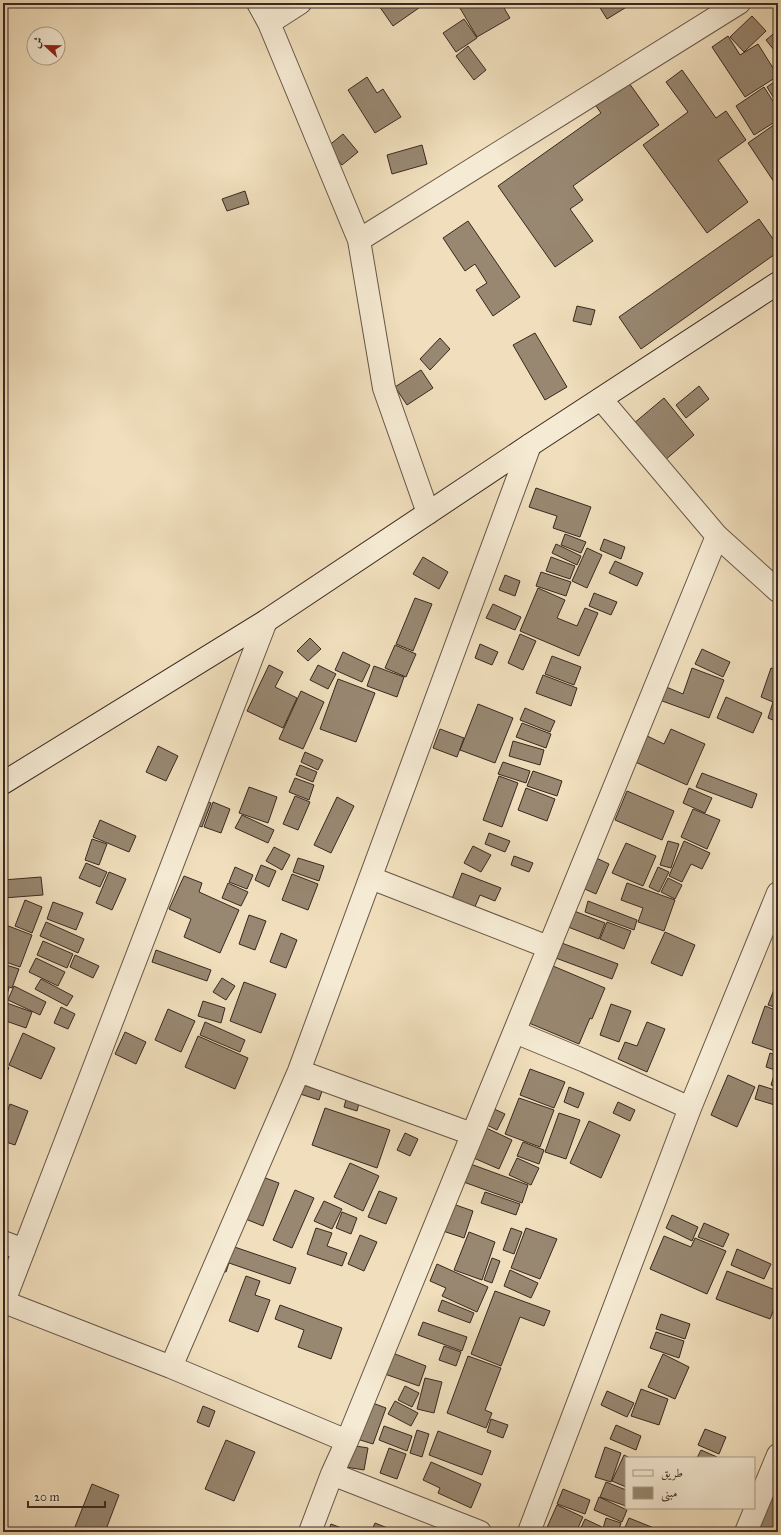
<svg xmlns="http://www.w3.org/2000/svg" width="781" height="1535" font-family="'IM FELL Great Primer',Amiri,serif">
<style>
.building{fill:#988771;stroke:#392920}
.lines{fill:none;stroke-linecap:round;stroke-linejoin:round}
.minor-casing{stroke:#675647;stroke-width:24}
.secondary-casing{stroke:#392920;stroke-width:24}
.minor{stroke:#f5ead3;stroke-width:22}
.secondary{stroke:#f5ead3;stroke-width:22}
</style>
<rect width="100%" height="100%" fill="#f0debc"/>
<filter id="stains"><feTurbulence type="fractalNoise" baseFrequency=".005" numOctaves="4"/><feColorMatrix values="0 0 0 0 .2 0 0 0 0 .09 0 0 0 0 .02 0 0 0 .5 -.17"/></filter>
<radialGradient id="worn" r=".72"><stop offset=".6" stop-color="#630" stop-opacity="0"/><stop offset="1" stop-color="#630" stop-opacity=".3"/></radialGradient>
<path class="building" d="M377,3H426L393,26Z
M457,3H501L510,18L477,37Z
M597,3H633L607,19Z
M752,16L766,31L744,52L730,37Z
M464,19L477,38L456,52L443,33Z
M778,30V55L766,40Z
M728,36L740,55L758,44L778,76L745,97L712,47Z
M468,46L486,70L474,80L456,56Z
M682,70L716,118L726,111L746,140L718,160L748,202L707,233L643,145L688,112L666,82Z
M624,76L659,125L573,186L583,200L570,209L593,241L555,267L498,186L601,113L591,99Z
M367,77L377,93L383,89L401,117L375,133L348,90Z
M778,79V105L767,87Z
M764,87L778,109V120L754,135L736,106Z
M778,122V188L748,143Z
M343,134L358,152L342,165L327,147Z
M422,145L427,164L392,174L387,155Z
M245,191L249,204L227,211L222,199Z
M759,219L778,246V252L641,349L619,317Z
M468,221L520,297L493,316L476,290L487,283L475,264L465,271L443,238Z
M577,306L595,310L591,325L573,321Z
M535,333L567,387L545,400L513,345Z
M440,338L450,349L430,370L420,359Z
M421,370L433,388L407,405L395,387Z
M699,386L709,399L686,418L676,405Z
M664,398L694,435L664,461L633,424Z
M536,488L591,507L580,537L553,528L557,516L529,507Z
M565,534L586,542L581,553L561,545Z
M604,539L625,547L621,559L600,550Z
M556,544L581,556L577,565L552,553Z
M587,548L602,555L587,588L572,581Z
M423,557L448,572L439,589L413,574Z
M551,557L575,566L570,579L546,571Z
M615,561L643,573L637,586L609,573Z
M541,572L571,582L566,596L536,586Z
M505,575L520,581L515,596L499,590Z
M538,588L565,600L557,618L577,626L585,608L598,613L579,656L520,631Z
M594,593L617,602L611,615L589,606Z
M415,598L432,604L413,651L396,644Z
M493,604L521,617L515,630L486,618Z
M520,634L536,641L523,670L508,663Z
M310,638L321,649L308,661L297,651Z
M480,644L498,652L492,665L475,658Z
M395,645L416,654L406,677L385,668Z
M702,649L730,662L723,677L695,664Z
M343,652L370,665L362,682L335,670Z
M552,656L581,667L574,685L545,674Z
M269,665L283,672L275,687L297,698L283,728L247,711Z
M318,665L336,674L328,689L310,680Z
M374,666L404,677L397,697L367,686Z
M692,668L724,680L709,718L654,698L659,684L683,694Z
M771,668L778,670V722L768,718L773,702L761,697Z
M543,675L577,688L571,706L536,693Z
M338,679L375,693L356,742L320,729Z
M301,691L324,702L303,749L279,739Z
M726,697L762,713L753,733L717,718Z
M478,704L513,718L495,763L460,750Z
M525,708L555,721L550,732L520,720Z
M522,723L551,734L546,748L516,737Z
M440,729L464,738L457,757L433,748Z
M671,729L705,744L687,785L633,761L645,735L664,744Z
M513,741L544,750L540,765L509,756Z
M158,746L178,756L166,781L146,772Z
M305,752L323,760L318,770L301,762Z
M503,762L530,771L526,783L498,774Z
M300,765L317,772L313,782L296,775Z
M533,771L562,781L557,796L527,786Z
M702,773L757,794L752,808L696,787Z
M499,776L518,783L502,827L483,820Z
M295,778L314,785L309,800L289,792Z
M249,787L277,797L268,823L239,813Z
M526,788L555,799L547,821L518,810Z
M689,788L712,798L705,813L683,803Z
M627,791L674,811L662,840L615,820Z
M295,796L310,802L298,830L283,824Z
M337,797L354,806L331,853L314,845Z
M198,798L211,803L202,827L189,822Z
M213,802L230,809L221,833L204,827Z
M693,809L720,820L707,849L681,837Z
M242,815L274,830L268,843L235,828Z
M100,820L136,836L129,852L93,837Z
M489,833L510,841L505,852L485,844Z
M92,839L107,844L99,865L85,860Z
M668,841L679,844L671,868L660,865Z
M684,841L710,853L702,869L691,864L682,882L669,876Z
M626,843L656,856L643,886L612,873Z
M473,846L491,855L481,872L464,863Z
M274,847L290,855L282,870L266,861Z
M514,856L533,863L529,872L511,865Z
M592,856L609,864L596,894L578,886Z
M298,858L324,866L319,881L293,872Z
M86,863L107,872L100,887L79,878Z
M261,865L276,871L269,887L255,880Z
M235,867L253,875L247,889L229,882Z
M658,867L669,872L659,892L649,887Z
M109,872L126,879L112,910L96,903Z
M462,873L501,888L495,901L480,895L474,909L452,899Z
M292,874L318,884L308,910L282,900Z
M184,876L202,883L199,892L239,910L220,953L184,937L191,919L169,909Z
M41,877L43,895L3,898V880Z
M668,878L682,885L675,899L661,892Z
M228,883L248,892L241,906L222,898Z
M627,883L675,900L664,931L638,922L643,908L621,900Z
M25,900L42,907L32,933L15,926Z
M588,901L637,920L634,930L585,912Z
M53,902L83,913L76,930L47,919Z
M569,909L605,923L599,939L563,925Z
M249,915L266,921L255,950L239,944Z
M46,922L84,939L78,953L40,936Z
M607,922L631,931L624,949L600,939Z
M3,924L32,935L20,967L3,961Z
M665,932L695,945L682,976L651,963Z
M281,933L297,940L286,968L270,962Z
M551,939L618,964L612,979L545,954Z
M43,941L73,954L67,968L37,955Z
M156,950L211,970L207,981L152,962Z
M75,955L99,966L93,978L70,967Z
M36,958L65,972L58,986L29,972Z
M3,964L19,969L12,988L3,985Z
M553,966L605,988L592,1019L590,1018L579,1044L529,1023Z
M222,978L235,986L226,1000L213,992Z
M41,979L73,996L67,1006L35,989Z
M244,982L276,994L261,1033L230,1021Z
M3,986L9,988L5,1001L3,1000Z
M14,986L46,1002L40,1015L8,1000Z
M775,987L778,988V1008L768,1005Z
M203,1001L225,1008L221,1023L198,1016Z
M4,1002L32,1012L26,1028L3,1020Z
M611,1004L631,1011L619,1042L600,1035Z
M765,1006L778,1011V1052L752,1043Z
M61,1007L75,1014L68,1029L54,1023Z
M168,1009L195,1021L181,1052L155,1040Z
M205,1022L245,1040L240,1052L200,1035Z
M647,1022L665,1029L647,1072L618,1059L625,1042L637,1046Z
M125,1032L146,1042L136,1064L115,1054Z
M23,1033L55,1048L41,1079L9,1065Z
M198,1036L248,1058L235,1089L185,1067Z
M770,1053L778,1056V1071L766,1067Z
M3,1064L9,1068L3,1078Z
M530,1069L565,1082L554,1108L520,1095Z
M775,1072L778,1073V1087L771,1085Z
M728,1075L755,1087L737,1127L711,1115Z
M300,1084L322,1091L319,1100L297,1093Z
M759,1085L778,1091V1106L755,1099Z
M569,1087L584,1093L578,1108L564,1102Z
M348,1092L361,1096L357,1111L344,1107Z
M519,1098L554,1110L540,1147L505,1134Z
M618,1102L635,1110L630,1121L613,1113Z
M10,1104L28,1111L15,1145L3,1141V1123Z
M490,1107L505,1114L497,1130L483,1123Z
M325,1108L390,1130L377,1168L312,1145Z
M559,1113L580,1120L566,1159L545,1152Z
M589,1121L620,1135L601,1178L570,1163Z
M482,1126L512,1140L499,1169L469,1156Z
M405,1133L418,1139L410,1156L397,1150Z
M523,1142L544,1150L539,1164L517,1156Z
M517,1158L539,1168L531,1185L509,1175Z
M465,1162L528,1185L522,1203L458,1180Z
M350,1163L379,1176L363,1211L334,1197Z
M260,1176L279,1183L263,1226L243,1218Z
M295,1190L314,1198L292,1248L273,1240Z
M379,1191L397,1198L386,1224L368,1217Z
M485,1192L520,1204L516,1215L481,1203Z
M324,1201L342,1209L332,1229L314,1221Z
M453,1204L473,1211L464,1238L443,1231Z
M342,1212L357,1218L351,1234L336,1228Z
M672,1215L698,1227L692,1241L666,1228Z
M704,1223L729,1234L723,1247L698,1237Z
M316,1228L332,1233L327,1246L347,1253L342,1266L307,1254Z
M511,1228L522,1232L514,1254L503,1250Z
M526,1228L557,1239L540,1279L511,1268Z
M469,1232L495,1242L482,1280L454,1270Z
M360,1235L377,1242L364,1271L348,1264Z
M664,1236L691,1247L695,1238L726,1251L707,1294L650,1269Z
M217,1241L296,1268L290,1284L229,1263L226,1272L208,1266Z
M737,1249L771,1264L764,1279L731,1265Z
M492,1258L500,1261L492,1283L484,1280Z
M437,1264L488,1287L477,1312L442,1296L446,1288L430,1281Z
M510,1270L538,1283L531,1298L504,1286Z
M727,1271L778,1291V1298L770,1319L716,1299Z
M246,1276L260,1281L255,1295L270,1300L258,1332L229,1321Z
M495,1291L550,1311L544,1326L520,1317L501,1366L471,1354Z
M442,1300L474,1313L470,1323L438,1311Z
M280,1305L342,1328L331,1359L298,1347L304,1330L275,1319Z
M661,1314L690,1324L685,1339L656,1329Z
M423,1322L467,1337L462,1351L418,1335Z
M656,1332L684,1341L679,1358L650,1348Z
M444,1346L461,1352L456,1366L439,1360Z
M390,1352L426,1366L419,1386L382,1373Z
M663,1354L689,1367L675,1399L648,1387Z
M468,1356L501,1368L485,1410L492,1413L486,1428L447,1413Z
M425,1378L442,1382L434,1413L417,1409Z
M405,1386L419,1393L412,1407L398,1400Z
M641,1389L668,1399L659,1425L631,1416Z
M607,1391L634,1403L627,1417L601,1405Z
M395,1401L418,1413L411,1426L388,1414Z
M370,1402L386,1408L373,1444L357,1439Z
M203,1406L215,1411L209,1427L197,1422Z
M491,1419L508,1425L503,1438L487,1432Z
M616,1425L641,1436L636,1450L610,1439Z
M384,1426L412,1436L407,1451L379,1440Z
M705,1429L726,1437L719,1454L698,1445Z
M417,1430L429,1434L422,1457L410,1453Z
M438,1431L491,1451L482,1475L429,1455Z
M226,1440L255,1452L234,1501L205,1489Z
M350,1445L368,1448L364,1470L346,1467Z
M605,1447L621,1453L611,1482L595,1477Z
M389,1448L406,1454L397,1479L380,1473Z
M701,1450L717,1457V1458H697Z
M624,1455L630,1458H626V1487L612,1481Z
M431,1462L481,1484L471,1508L438,1493L440,1488L423,1480Z
M606,1482L626,1490V1506L600,1497Z
M92,1484L119,1495L105,1532H73Z
M563,1489L590,1500L585,1514L557,1504Z
M599,1497L627,1510L622,1522L594,1510Z
M766,1497L778,1502V1532H765L754,1528Z
M557,1505L583,1517L576,1532H545Z
M606,1518L621,1523L618,1532H602Z
M629,1518L664,1532H623Z
M585,1519L602,1527L600,1532H579Z
M375,1523L390,1529L389,1532H371Z
M331,1524L352,1532H328Z"/>
<g class="lines">
<g class="minor-casing">
<path id="minor" d="M258,3L269,23L359,240L384,388L428,513
M269,23L300,3
M359,240L739,3
M601,399L717,536L778,591
M371,878L548,947
M515,1032L585,1061L690,1108
M299,1071L472,1134
M3,1242L24,1250
M4,1302L171,1367L347,1441
M3,1304L266,621
M171,1367L299,1071L530,445
M332,1474L480,1532
M310,1532L332,1474L347,1441L717,536
M529,1532L690,1108L778,893
M746,1532L778,1455"/>
</g>
<g class="secondary-casing">
<path id="secondary" d="M3,783L266,621L530,445L778,283"/>
</g>
<use href="#minor" class="minor"/>
<use href="#secondary" class="secondary"/>
</g>
<rect width="781" height="1535" fill="none" stroke="#f0debc" stroke-width="16"/>
<rect x="4" y="4" width="773" height="1527" fill="none" stroke="#392920" stroke-width="2"/>
<rect x="8" y="8" width="765" height="1519" fill="none" stroke="#392920"/>
<rect x="625" y="1457" width="130" height="52" fill="#f5ead3" stroke="#aa9d8b"/>
<rect x="633" y="1470" width="20" height="6" fill="#f5ead3" stroke="#aa9d8b"/>
<text x="661" y="1477" font-size="12" fill="#392920">طريق</text>
<rect x="633" y="1487" width="20" height="12" fill="#988771" stroke="#aa9d8b"/>
<text x="661" y="1497" font-size="12" fill="#392920">مبنى</text>
<g transform="translate(46 46) rotate(292)"><circle r="19" fill="#f5ead3" stroke="#aa9d8b"/>
<path d="M0-3L7 15L0 10L-7 15Z" fill="#8f2418"/>
<text y="-6" font-size="11" font-weight="bold" text-anchor="middle" fill="#392920">ش</text>
</g>
<path d="M28 1501v6h77v-6" fill="none" stroke="#392920" stroke-width="2"/>
<text x="34" y="1501" font-size="12" fill="#392920" stroke="#f5ead3" stroke-width="3" paint-order="stroke">20 m</text>
<rect width="100%" height="100%" filter="url(#stains)"/>
<rect width="100%" height="100%" fill="url(#worn)"/>
</svg>
